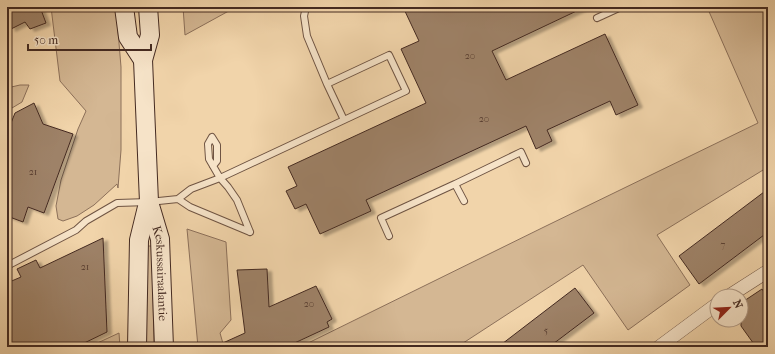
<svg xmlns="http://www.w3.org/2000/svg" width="775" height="354" font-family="'IM FELL French Canon',serif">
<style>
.green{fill:#d4b793;stroke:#8c705a}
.building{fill:#9e8268;stroke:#442a21;filter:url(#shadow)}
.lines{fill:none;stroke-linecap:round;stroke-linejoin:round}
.lane-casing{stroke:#6f5443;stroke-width:8}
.street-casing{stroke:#6f5443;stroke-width:14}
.secondary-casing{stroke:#442a21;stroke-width:20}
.lane{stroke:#f6e3c8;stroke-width:6}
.street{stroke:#f6e3c8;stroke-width:13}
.secondary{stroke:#f6e3c8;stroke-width:18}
.labels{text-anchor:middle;stroke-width:3;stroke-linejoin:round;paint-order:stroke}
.number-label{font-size:10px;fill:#5a4033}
.street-label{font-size:12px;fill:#442a21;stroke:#f6e3c8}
</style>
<defs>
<filter id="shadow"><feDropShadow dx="4.5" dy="2.5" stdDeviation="1" flood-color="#0004"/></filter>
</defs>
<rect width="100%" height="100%" fill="#f1d4aa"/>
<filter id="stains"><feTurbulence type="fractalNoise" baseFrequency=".005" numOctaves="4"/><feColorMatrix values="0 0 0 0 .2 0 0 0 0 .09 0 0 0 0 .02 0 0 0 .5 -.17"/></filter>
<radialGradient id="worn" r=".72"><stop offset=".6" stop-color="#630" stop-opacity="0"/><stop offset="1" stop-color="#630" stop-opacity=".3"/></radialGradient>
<path class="green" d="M51,7H116L121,67V150L118,188L117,184L94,205L77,216L63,221L58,219L56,206L61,180L78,129L86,111L60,81Z
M183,7H236L185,35Z
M707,7H768V167L657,235L690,285L628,330L583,265L457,347H300L546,226L758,123Z
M20,85H29L22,102L7,111V88Z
M187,229L226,242L231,320L220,333L224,347H198Z
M146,246H152L154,347H145Z
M119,333L120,347H90L91,346Z"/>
<path class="building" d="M7,7H40L46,23L30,29L25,22L11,29L7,18Z
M403,7H585L492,51L506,80L605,34L638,105L616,115L610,101L547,130L552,141L536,149L526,126L366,200L371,211L320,234L306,204L295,209L286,191L297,186L288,167L426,103L401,49L419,41Z
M34,103L43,124L73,134L44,213L28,207L23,222L7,216V133L15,113Z
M768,189V232L699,284L679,256Z
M103,238L107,332L76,347H7V283L21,277L17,269L36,260L40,268Z
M267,269L269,307L316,286L332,319L327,322L329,327L286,347H214L245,333L237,270Z
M575,288L594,313L549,347H498Z
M762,289L768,298V347H756L741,326V303Z"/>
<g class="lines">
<g class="lane-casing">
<path id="lane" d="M306,7L304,16L307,36L327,84
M597,18L621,7
M213,166L217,161V145L212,137L208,144L209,159L220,178L228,187L237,200L250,232
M455,184L521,152L526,163
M178,199L190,207L250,232
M389,236L381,218L455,184L464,201
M7,266L76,230L86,221L117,203L149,202L178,199L191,189L220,178L406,91L389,55L327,84L344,120"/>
</g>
<g class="street-casing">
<path id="street" d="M729,296L768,271
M659,347L717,304"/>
</g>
<g class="secondary-casing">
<g id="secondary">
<path d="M124,7L128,37L143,60"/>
<path id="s1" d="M148,7L150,35L143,60L149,202L160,239L164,347"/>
<path d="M137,347L139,240L148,203"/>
</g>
</g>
<use href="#lane" class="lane"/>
<use href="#street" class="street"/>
<use href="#secondary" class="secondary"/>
</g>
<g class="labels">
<g class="number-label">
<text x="470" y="59">20</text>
<text x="484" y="122">20</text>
<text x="33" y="175">21</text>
<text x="723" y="248">7</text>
<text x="85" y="270">21</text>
<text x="309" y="307">20</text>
<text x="546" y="334">5</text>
</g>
<g class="street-label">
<text dy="4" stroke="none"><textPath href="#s1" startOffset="269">Keskussairaalantie</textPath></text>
</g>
</g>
<rect width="775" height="354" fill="none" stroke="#f1d4aa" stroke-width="24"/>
<rect x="8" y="8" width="759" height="338" fill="none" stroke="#442a21" stroke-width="2"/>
<rect x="12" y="12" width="751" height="330" fill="none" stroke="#442a21"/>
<g transform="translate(729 308) rotate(66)"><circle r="19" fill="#f6e3c8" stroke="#af9985"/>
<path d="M0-3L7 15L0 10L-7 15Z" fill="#8f2418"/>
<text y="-6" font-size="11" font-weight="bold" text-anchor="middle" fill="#442a21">N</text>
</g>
<path d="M28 44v6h123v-6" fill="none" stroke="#442a21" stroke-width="2"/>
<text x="34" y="44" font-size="12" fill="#442a21" stroke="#f6e3c8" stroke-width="3" paint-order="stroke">50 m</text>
<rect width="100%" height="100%" filter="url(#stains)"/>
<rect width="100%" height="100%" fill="url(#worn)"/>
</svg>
